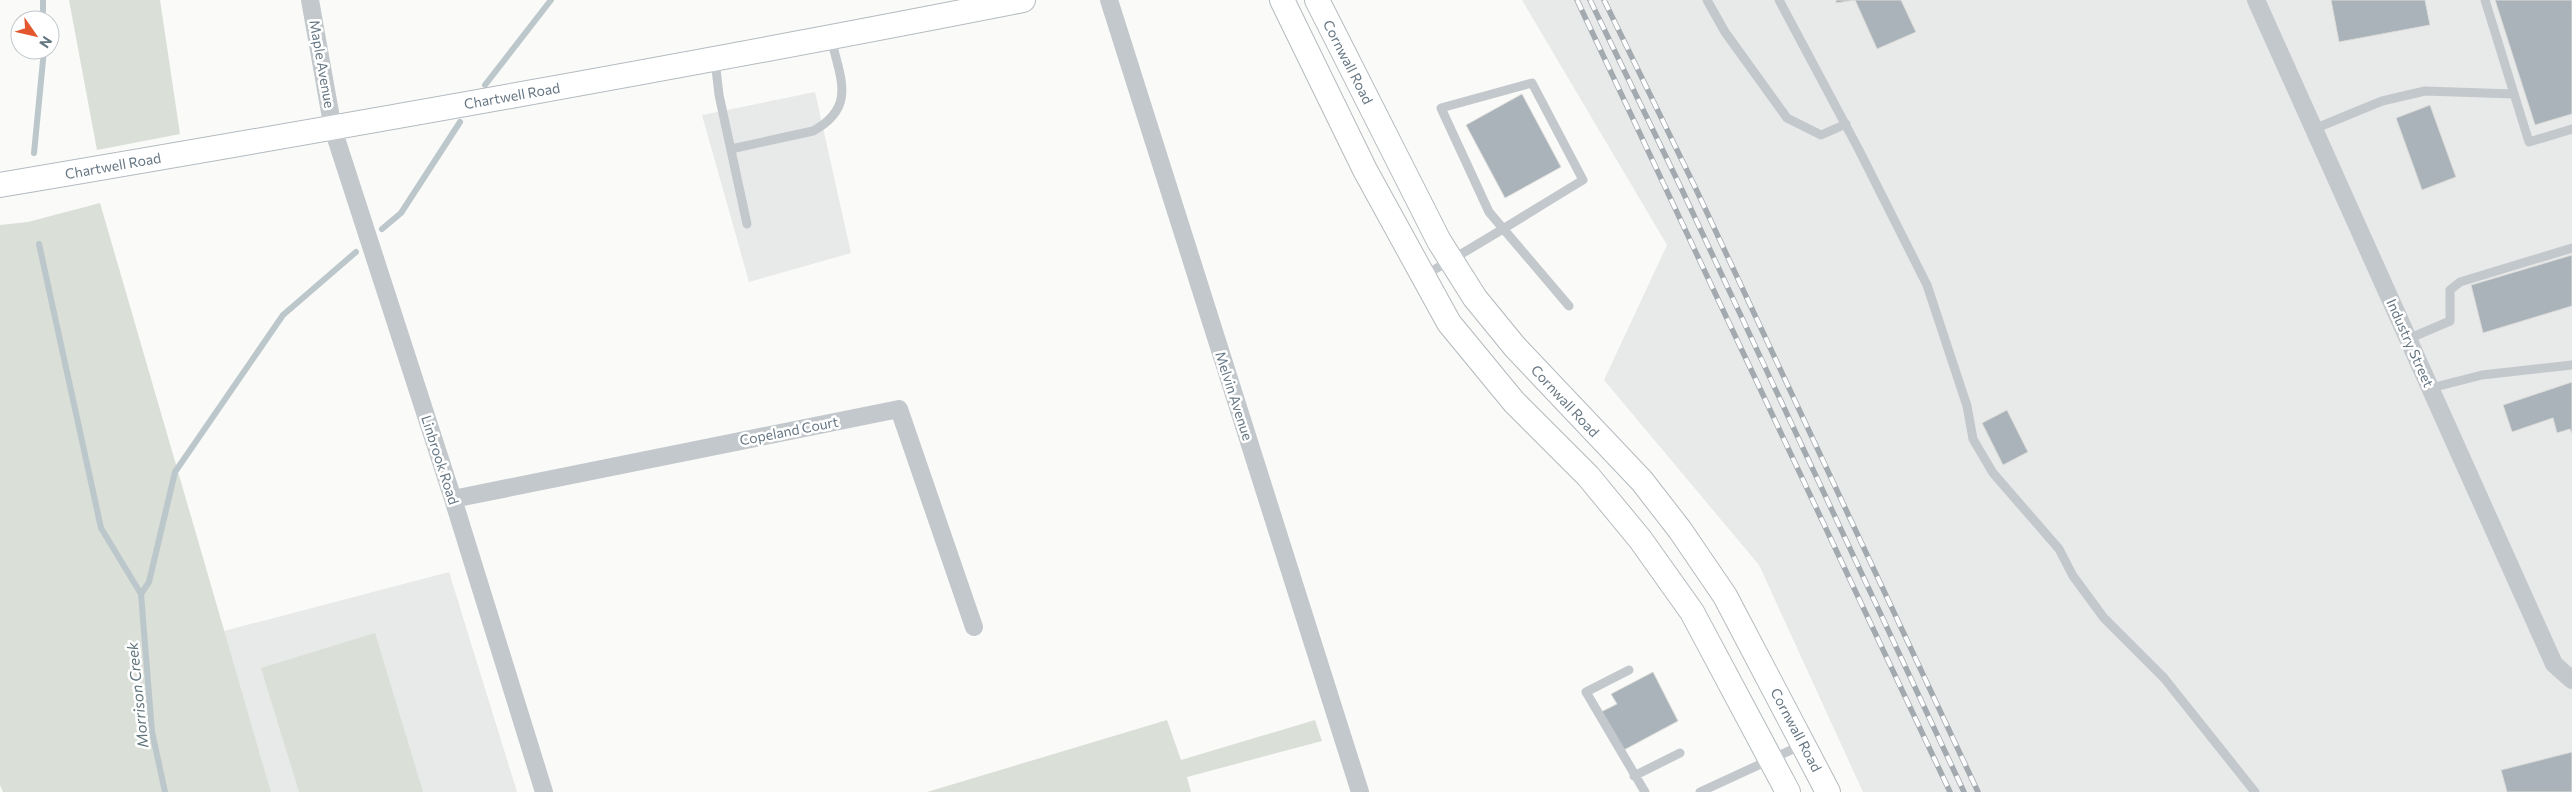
<svg xmlns="http://www.w3.org/2000/svg" width="2572" height="792" font-family="Commissioner,sans-serif">
<style>
.built{fill:#e8e9e9}
.green{fill:#dadfd7}
.lines{fill:none;stroke-linecap:round;stroke-linejoin:round}
.stream{stroke:#bbc7cb;stroke-width:6}
.building{fill:#aab3b9;stroke:#dcdcda}
.secondary-casing{stroke:#b3babf;stroke-width:26}
.lane{stroke:#c3c8cc;stroke-width:9}
.street{stroke:#c3c8cc;stroke-width:18}
.secondary{stroke:#fff;stroke-width:24}
.rail-casing{stroke:#a2aab0;stroke-width:5.5}
.rail{stroke:#fff;stroke-width:4;stroke-dasharray:11;stroke-linecap:butt}
.labels{text-anchor:middle;stroke-width:5;stroke-linejoin:round;paint-order:stroke}
.street-label{font-size:14px;fill:#657683;stroke:#fff}
.water-label{font-size:15px;font-style:italic;fill:#60757c;stroke:#fff}
</style>
<rect width="100%" height="100%" fill="#fafaf8"/>
<path class="built" d="M1522,0H2572V792H1863L1759,565L1604,380L1667,245Z
M815,92L851,253L749,282L702,115Z
M449,572L517,792H271L224,631Z"/>
<path class="green" d="M69,0H160L180,134L97,150Z
M100,203L271,792H3L0,785V225L28,222Z
M375,633L423,792H299L261,668Z
M1167,720L1181,760L1315,720L1322,741L1187,777L1191,792H927Z"/>
<g class="lines">
<path class="stream" d="M43,0V20
M485,85L551,0
M34,153L44,50
M382,229L401,213L460,122
M39,244L101,528L141,594L152,732L165,792
M141,594L149,582L175,472L283,315L356,252"/>
</g>
<path class="building" d="M1836,0H1901L1916,32L1877,49L1855,0L1836,3Z
M2331,0H2425L2430,25L2339,42Z
M2495,0H2572V114L2535,125Z
M1522,94L1561,167L1505,198L1466,125Z
M2430,105L2456,177L2422,190L2396,118Z
M2572,255V306L2483,333L2471,285Z
M2572,382V434L2570,429L2557,433L2553,418L2512,432L2503,405Z
M2007,410L2028,452L2003,465L1982,423Z
M1653,672L1678,721L1622,751L1601,712L1617,704L1611,694Z
M2572,752V792H2507L2501,770Z"/>
<g class="lines">
<g class="secondary-casing">
<path id="secondary" d="M1282,0L1365,170L1449,323L1514,402L1588,476L1640,539L1692,612L1788,792
M1317,0L1439,241L1475,298L1515,347L1642,481L1680,530L1725,596L1828,792
M0,185C342,127 683,67 1023,0"/>
</g>
<path class="lane" d="M1707,0L1725,32L1787,118L1821,135L1846,124
M1779,0L1859,150L1927,285L1967,406L1973,439L1993,473L2059,549L2073,576L2104,618L2164,678L2255,792
M2485,0L2529,142L2572,129
M715,60L719,95L747,224
M2314,129L2382,101L2425,91L2514,94
M731,149L813,131C857,107 840,78 831,38
M1423,276C1477,246 1530,212 1583,180L1532,83L1441,108L1489,212L1569,306
M2408,339L2450,321V290L2460,282L2572,248
M2431,388L2482,375L2572,365
M1629,670L1586,692L1645,792
M1634,776L1680,753
M1700,792L1802,745"/>
<path class="street" d="M310,0L333,129L453,499L544,792
M1109,0L1360,792
M2256,0L2554,664L2572,680
M453,499L899,409L974,627"/>
<use href="#secondary" class="secondary"/>
<g class="rail-casing">
<path id="rail" d="M1577,0L1950,792
M1590,0L1683,192L1964,792
M1604,0L1695,187L1978,792"/>
</g>
<use href="#rail" class="rail"/>
</g>
<g class="labels">
<g class="street-label">
<text transform="translate(1348 62) rotate(63)" y="5">Cornwall Road</text>
<text transform="translate(322 64) rotate(80)" y="5">Maple Avenue</text>
<text transform="translate(512 96) rotate(-10)" y="5">Chartwell Road</text>
<text transform="translate(113 166) rotate(-10)" y="5">Chartwell Road</text>
<text transform="translate(2410 343) rotate(66)" y="5">Industry Street</text>
<text transform="translate(1234 396) rotate(72)" y="5">Melvin Avenue</text>
<text transform="translate(1565 401) rotate(47)" y="5">Cornwall Road</text>
<text transform="translate(789 431) rotate(-11)" y="5">Copeland Court</text>
<text transform="translate(440 460) rotate(72)" y="5">Linbrook Road</text>
<text transform="translate(1796 730) rotate(62)" y="5">Cornwall Road</text>
</g>
<g class="water-label">
<text transform="translate(138 695) rotate(-96)" y="5">Morrison Creek</text>
</g>
</g>
<g transform="translate(35 35) rotate(124)"><circle r="24" fill="#ffffff" stroke="#c1c8cd"/>
<path d="M0-4L9 19L0 12L-9 19Z" fill="#e4572e"/>
<text y="-8" font-size="14" font-weight="bold" text-anchor="middle" fill="#657683">N</text>
</g>
</svg>
